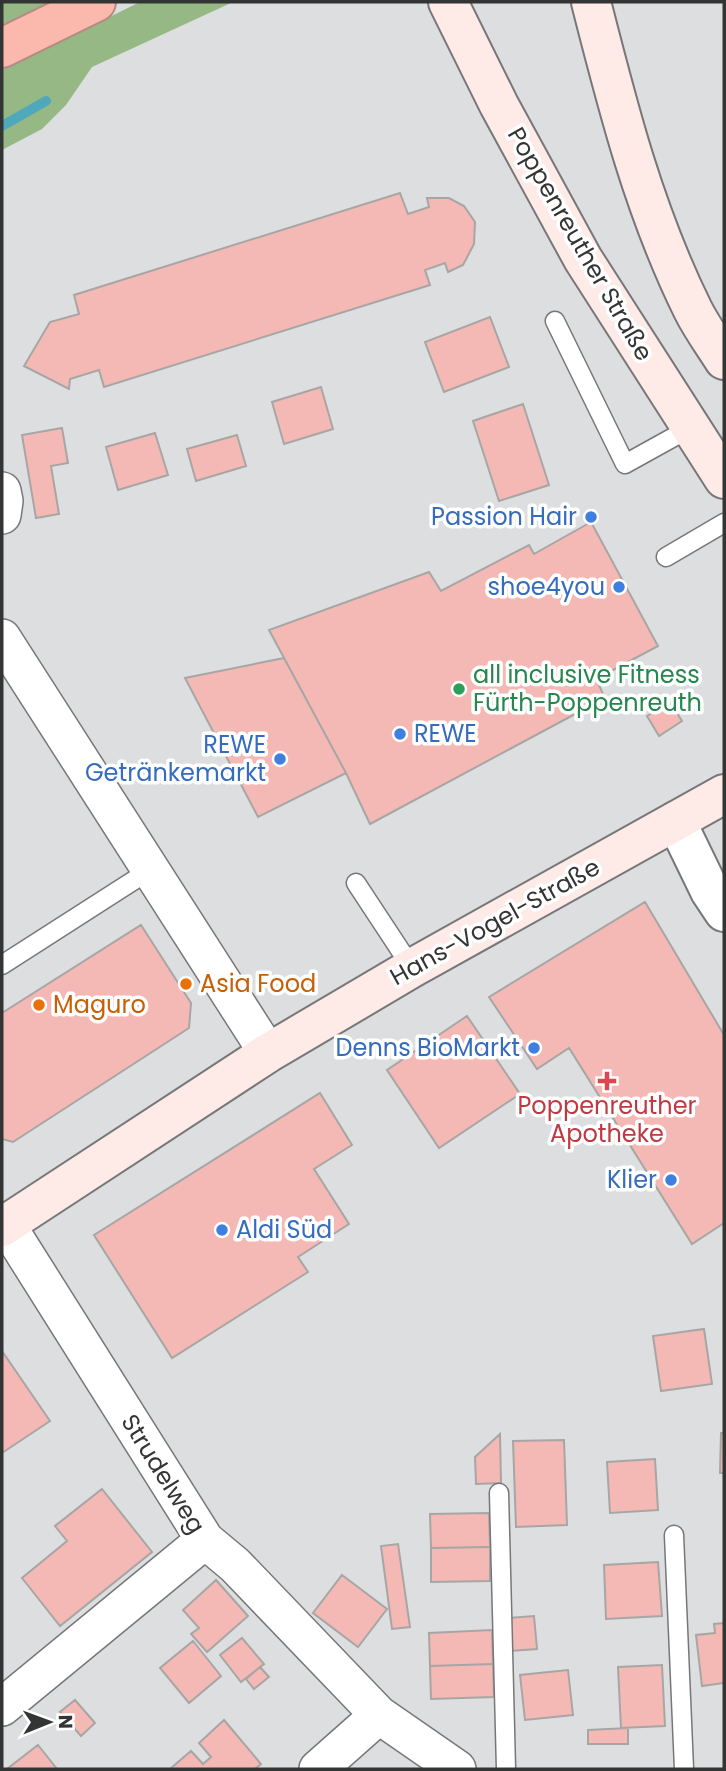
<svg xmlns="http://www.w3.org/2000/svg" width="726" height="1771" font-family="Poppins,sans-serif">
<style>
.green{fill:#96b884}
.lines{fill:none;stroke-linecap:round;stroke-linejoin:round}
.stream{stroke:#50a8bb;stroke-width:10}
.building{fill:#f5b9b5;stroke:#a7a6a5;stroke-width:2}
.service-casing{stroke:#777779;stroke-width:21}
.minor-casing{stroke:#777779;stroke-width:40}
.tertiary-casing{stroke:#777779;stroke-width:42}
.secondary-casing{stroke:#777779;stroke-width:42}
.motorway-casing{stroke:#b58a83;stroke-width:42}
.service{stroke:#fff;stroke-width:18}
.minor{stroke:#fff;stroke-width:37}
.tertiary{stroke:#fff;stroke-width:38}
.secondary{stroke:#feeae6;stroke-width:38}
.motorway{stroke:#fbb8ad;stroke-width:38}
.shop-dot{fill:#3f7fe0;stroke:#fff;stroke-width:2.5}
.leisure-dot{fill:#2e9e5b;stroke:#fff;stroke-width:2.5}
.food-dot{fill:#e8710a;stroke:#fff;stroke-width:2.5}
.health-dot{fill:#e0444e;stroke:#fff;stroke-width:2.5}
.labels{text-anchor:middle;stroke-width:7;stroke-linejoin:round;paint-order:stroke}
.street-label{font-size:24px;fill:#333434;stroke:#fff}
.shop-label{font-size:24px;fill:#366cbe;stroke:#fff;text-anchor:end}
.leisure-label{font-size:24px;fill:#27864d;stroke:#fff;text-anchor:start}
.food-label{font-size:24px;fill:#c56008;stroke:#fff;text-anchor:start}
.health-label{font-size:24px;fill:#be3a42;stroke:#fff}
</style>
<rect width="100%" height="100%" fill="#dddedf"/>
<path class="green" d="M2,2H50L2,25Z
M140,2H233L92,67L66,105L42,129L2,150V70Z"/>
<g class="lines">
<path class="stream" d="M2,126L46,101"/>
</g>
<path class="building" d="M400,193L408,214L429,207L427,198H449L464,206L475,222L474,244L463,265L448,272L445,263L425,270L430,285L104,387L99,370L70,379L69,389L24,366L50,322L79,314L74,295Z
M490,317L509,367L444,392L425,342Z
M321,387L333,429L284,444L272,402Z
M523,404L549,485L499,501L473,421Z
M62,428L68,463L51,466L59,514L36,518L22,435Z
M155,433L168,475L118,490L106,447Z
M237,435L246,466L196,481L187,449Z
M591,522L658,646L596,679L605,698L370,824L346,773L269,630L429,572L441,591L529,545L534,554Z
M284,658L346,773L258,817L185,678Z
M670,702L682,721L659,736L647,716Z
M645,902L724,1035V1223L692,1244L569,1048L537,1069L489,997Z
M141,925L191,1003L189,1028L13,1142L2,1139V1013Z
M467,1016L520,1094L439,1148L387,1070Z
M320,1093L352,1145L314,1169L349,1224L298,1257L308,1272L172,1358L94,1235Z
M704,1329L712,1384L661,1391L653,1336Z
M2,1351L50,1421L2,1453Z
M721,1433H724V1473H720Z
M500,1434L501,1483L476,1484L475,1457Z
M564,1440L567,1525L516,1527L513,1441Z
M655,1459L658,1510L610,1513L607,1462Z
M102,1489L152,1552L60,1626L22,1578L67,1541L55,1526Z
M489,1513L490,1547L431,1548L430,1514Z
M398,1544L410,1627L392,1629L381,1546Z
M490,1547V1581L431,1582V1548Z
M658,1562L662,1616L606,1619L604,1565Z
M342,1575L387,1609L358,1647L313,1613Z
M216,1580L248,1616L207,1652L191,1634L199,1628L183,1610Z
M534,1616L537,1649L510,1651L507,1618Z
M724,1623V1683L702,1686L696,1635L715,1633L714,1624Z
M492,1630L493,1664L430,1666L429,1633Z
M242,1638L264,1664L241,1682L220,1655Z
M193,1641L221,1676L189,1703L160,1668Z
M493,1664L494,1697L431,1699L430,1666Z
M662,1665L665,1726L621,1728L618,1667Z
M260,1667L269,1677L254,1689L246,1679Z
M568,1670L573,1715L525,1720L520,1675Z
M75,1700L95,1723L81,1736L60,1712Z
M224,1720L261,1764L255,1769H170L191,1751L203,1764L211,1757L199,1743Z
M628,1728V1744H588V1730Z
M38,1745L57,1769H7Z"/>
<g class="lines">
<g class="service-casing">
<path id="service" d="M555,321L625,464L690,428
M666,557L724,523
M356,883L412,968
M2,965L150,870
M499,1493L506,1769
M674,1535L684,1769"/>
</g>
<g class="minor-casing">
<path id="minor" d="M2,491L4,501L2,515
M2,638L268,1053
M6,1224L205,1540L235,1565L379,1715L457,1769
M2,1707L205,1540
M318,1769L379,1715"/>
</g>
<g class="tertiary-casing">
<path id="tertiary" d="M676,821L710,891L724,912"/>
</g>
<g class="secondary-casing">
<path id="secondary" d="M448,2L499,105L583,259L724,479
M591,2C618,108 644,211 693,310C702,328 714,344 724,360
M2,1227L268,1053L412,968L724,794"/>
</g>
<g class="motorway-casing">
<path id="motorway" d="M2,48L96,2"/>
</g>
<use href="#service" class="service"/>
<use href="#minor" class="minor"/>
<use href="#tertiary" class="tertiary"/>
<use href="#secondary" class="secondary"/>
<use href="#motorway" class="motorway"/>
</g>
<g class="shop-dot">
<circle cx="591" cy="517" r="7"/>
<circle cx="619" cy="587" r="7"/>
<circle cx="400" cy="734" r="7"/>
<circle cx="280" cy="759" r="7"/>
<circle cx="534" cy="1048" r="7"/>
<circle cx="671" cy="1180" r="7"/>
<circle cx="222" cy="1230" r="7"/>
</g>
<circle class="leisure-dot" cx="459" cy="689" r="7"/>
<g class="food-dot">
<circle cx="186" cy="984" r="7"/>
<circle cx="39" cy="1005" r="7"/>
</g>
<path class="health-dot" d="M603.5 1070.5h7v7h7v7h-7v7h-7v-7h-7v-7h7z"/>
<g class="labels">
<g class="street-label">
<text transform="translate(580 244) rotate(60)" y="8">Poppenreuther Straße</text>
<text transform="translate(495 922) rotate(-29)" y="8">Hans-Vogel-Straße</text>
<text transform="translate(163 1474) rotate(58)" y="8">Strudelweg</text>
</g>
<g class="shop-label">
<text x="577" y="525">Passion Hair</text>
<text x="605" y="595">shoe4you</text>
<text x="414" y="742" text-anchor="start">REWE</text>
<text x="266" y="753">REWE<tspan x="266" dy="28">Getränkemarkt</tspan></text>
<text x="520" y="1056">Denns BioMarkt</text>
<text x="657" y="1188">Klier</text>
<text x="236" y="1238" text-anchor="start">Aldi Süd</text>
</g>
<g class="leisure-label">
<text x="473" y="683">all inclusive Fitness<tspan x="473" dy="28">Fürth-Poppenreuth</tspan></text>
</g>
<g class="food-label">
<text x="200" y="992">Asia Food</text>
<text x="53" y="1013">Maguro</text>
</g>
<g class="health-label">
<text x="607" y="1114">Poppenreuther<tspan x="607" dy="28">Apotheke</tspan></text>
</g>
</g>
<rect width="726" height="1771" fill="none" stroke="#333434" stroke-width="7"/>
<g transform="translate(49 1722) rotate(89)" stroke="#ffffff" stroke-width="5" paint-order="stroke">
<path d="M0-5L12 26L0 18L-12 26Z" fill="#333434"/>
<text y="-10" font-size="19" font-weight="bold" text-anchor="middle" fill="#333434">N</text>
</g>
</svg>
